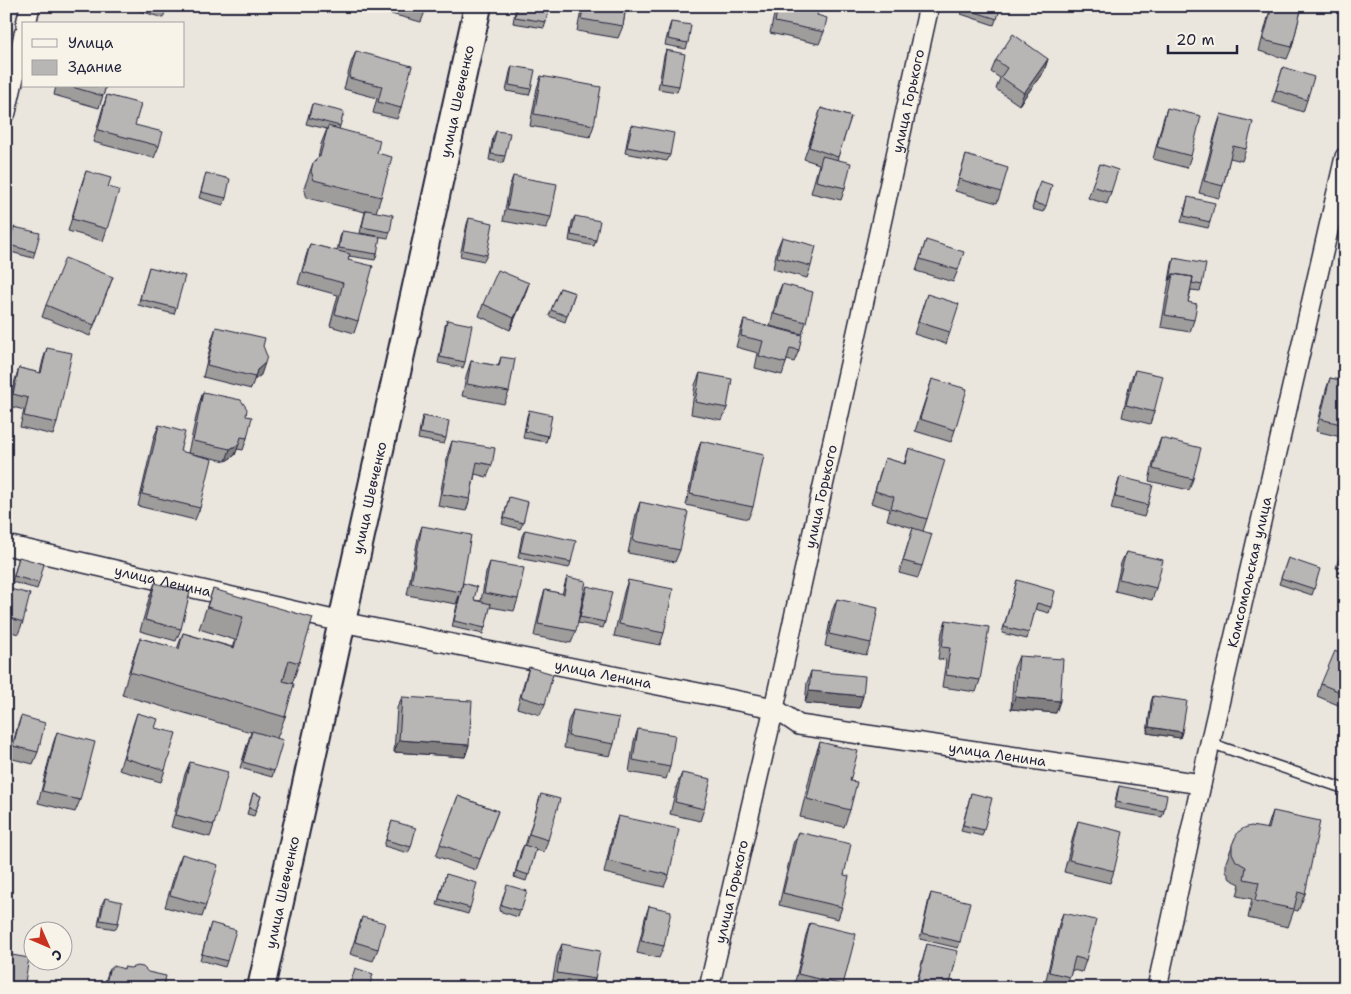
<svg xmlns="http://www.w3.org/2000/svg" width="1351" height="994" font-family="'Shantell Sans',sans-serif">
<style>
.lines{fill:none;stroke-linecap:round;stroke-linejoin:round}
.service-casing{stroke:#22223b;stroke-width:12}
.minor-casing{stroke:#22223b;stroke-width:22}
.secondary-casing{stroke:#22223b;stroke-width:30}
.service{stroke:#f7f3e8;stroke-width:9}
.minor{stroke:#f7f3e8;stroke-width:19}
.secondary{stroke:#f7f3e8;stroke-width:26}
.wall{fill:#9e9d9c;stroke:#22223b}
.shaded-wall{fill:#817f7f;stroke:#22223b}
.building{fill:#b8b6b5;stroke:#22223b}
.labels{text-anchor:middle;stroke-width:4.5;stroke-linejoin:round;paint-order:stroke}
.street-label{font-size:14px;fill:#22223b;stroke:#f7f3e8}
</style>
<rect width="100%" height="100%" fill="#eae6de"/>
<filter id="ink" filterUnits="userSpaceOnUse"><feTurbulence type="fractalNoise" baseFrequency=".02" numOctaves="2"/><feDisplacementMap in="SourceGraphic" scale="10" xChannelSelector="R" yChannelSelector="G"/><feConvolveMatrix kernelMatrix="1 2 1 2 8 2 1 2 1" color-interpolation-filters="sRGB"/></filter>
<g filter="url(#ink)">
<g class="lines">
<g class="service-casing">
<path id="service" d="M1210,743L1345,789"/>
</g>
<g class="minor-casing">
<g id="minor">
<path d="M26,24L30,6"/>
<path d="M6,112L24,34"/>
<path id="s1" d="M6,545L342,622L774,708L799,725L1201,784"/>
<path id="s2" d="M709,988L774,708L929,6"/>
<path id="s3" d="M1157,988L1210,743L1345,157"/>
</g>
</g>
<g class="secondary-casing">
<g id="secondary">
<path id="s4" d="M261,988L478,6"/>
</g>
</g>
<use href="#service" class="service"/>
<use href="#minor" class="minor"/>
<use href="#secondary" class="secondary"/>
</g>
<path class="wall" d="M124,6H167L163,18Z
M394,6H427L421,22L391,14Z
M516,6H545L546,22L544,28L513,23Z
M582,6H626L623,26L618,38L577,31Z
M776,6H819L817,15L824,32L819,44L770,33Z
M964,6H1001L994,25L961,14Z
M1271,6H1302L1292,47L1287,59L1259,51Z
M671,22L688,43L686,49L665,45L669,28Z
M666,50L679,86L677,92L658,89L664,56Z
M356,51L401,108L397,119L373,113L377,98L344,89L351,63Z
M1048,59L1044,71L1019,105L996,89L1000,78L991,72L996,60Z
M512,66L531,89L529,95L506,91L510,72Z
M1283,67L1307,100L1303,112L1272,102Z
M541,76L594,125L590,137L530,126L537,88Z
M56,86H106L99,108L54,95Z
M107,95L135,125L159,146L154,158L93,142L103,107Z
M312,104L340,126L339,129L377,153L381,197L376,212L390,232L388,238L360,233L365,212L307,198L304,188L307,180L313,163L318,158L321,144L327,129L306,124Z
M821,108L851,117L837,160L845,188L841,200L811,193L819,164L804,159Z
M1167,108L1191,156L1187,168L1153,159L1163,120Z
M1221,114L1246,149L1242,161L1230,158L1223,186L1219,198L1199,193L1217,126Z
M632,125L670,155L667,161L625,153L629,131Z
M496,131L505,156L503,163L489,160L493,137Z
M966,155L1001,192L997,203L955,191Z
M1100,164L1111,192L1107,204L1088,198Z
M86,171L108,187L107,229L103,241L68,231L82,183Z
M206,173L226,198L223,205L199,198Z
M513,176L551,217L546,229L503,221L509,188Z
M1038,187L1046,206L1043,212L1032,209Z
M1188,197L1210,222L1208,228L1181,222Z
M575,216L596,240L594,246L569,241L572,222Z
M469,218L487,255L484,261L460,256L467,224Z
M14,227L35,252L33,258L7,251Z
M342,231L377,254L375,260L349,256L348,260L358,321L354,333L330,326L338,295L298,284L306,256L310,244L337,251L340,237Z
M782,237L811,266L807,278L773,269L777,249Z
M926,240L958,270L953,282L916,271Z
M1174,258L1202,285L1200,291L1191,290L1188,302L1194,320L1190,332L1161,327L1172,264Z
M149,267L176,308L174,314L138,305Z
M113,277L90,336L42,317L46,305Z
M782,284L806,322L802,334L770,326L777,296Z
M560,288L575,293L565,322L549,316Z
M927,294L950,332L946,344L914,334Z
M525,295L510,330L479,316L483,304Z
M447,320L465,362L463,368L438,363L445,326Z
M744,320L799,350L794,362L787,360L782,375L755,368L758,353L736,347L740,332Z
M216,327L261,375L254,380L251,389L203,377L212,339Z
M47,348L57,423L53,435L20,427L24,410L9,406L15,380L19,368L40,373L43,360Z
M501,357L509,392L504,404L462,396L467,373L471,361L498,366Z
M1135,370L1154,412L1150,424L1122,417L1130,382Z
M700,373L727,408L722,420L691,414L695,385Z
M1330,378L1345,381V438L1316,431L1326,390Z
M932,379L955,430L951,442L915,431Z
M203,392L246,416L247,438L243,450L237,449L235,455L226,461L188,453L199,404Z
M529,410L548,436L546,442L523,438L527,416Z
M423,416L446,438L444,444L418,439L421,422Z
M159,425L180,451L200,508L195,520L138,506L154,437Z
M1161,438L1193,479L1189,490L1149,481L1156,450Z
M452,441L492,465L487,477L475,474L470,499L466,511L438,506L448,453Z
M701,441L753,507L748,519L686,505L697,453Z
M909,448L927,519L923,531L922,566L918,578L899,573L913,528L887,520L890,509L871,503L885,458L904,464Z
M1120,477L1148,505L1144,517L1111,509L1116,489Z
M509,497L523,523L520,529L502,524Z
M640,502L680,550L675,562L628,553L636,514Z
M422,526L462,588L474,600L481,601L486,573L490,562L518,599L514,611L490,607L483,634L452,627L459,596L456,604L407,595L418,538Z
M525,530L571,562L569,568L518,558L522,536Z
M1345,539V571L1336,568Z
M1126,552L1156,588L1152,600L1115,591L1121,563Z
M19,557L39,583L37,589L12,582Z
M1288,558L1314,589L1312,595L1279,584Z
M567,577L576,631L571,643L534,636L541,602L545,590L562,594Z
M628,580L664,633L660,645L614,636L624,592Z
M1017,580L1051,607L1049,613L1035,609L1027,639L1002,633Z
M155,583L181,629L176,641L140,631L150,595Z
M587,586L605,622L603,628L578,623L585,592Z
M6,588L23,622L18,634L6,630Z
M213,589L299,663L292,684L285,717L277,738L274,771L272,777L240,768L251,732L122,695L132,661L140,638L177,649L183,633L232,647L235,640L199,629Z
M837,599L871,643L866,655L825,646L832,611Z
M946,620L980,680L976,692L942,687L946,660L938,659L942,632Z
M1019,656L1056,713L1011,709L1014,668Z
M1345,656V708L1317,696L1321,684Z
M529,667L545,704L540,715L517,708L525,679Z
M811,671L863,696L859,708L805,703L807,683Z
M1153,696L1182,732L1180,738L1147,733L1151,702Z
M402,697L469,745L465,757L394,752L397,708Z
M573,710L614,744L610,756L564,748L568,722Z
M137,713L155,728L165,770L161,782L119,770L133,725Z
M21,716L38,752L33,764L9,758L17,728Z
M638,729L670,767L666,779L629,772L634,741Z
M57,732L80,800L75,812L38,803L53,744Z
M820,742L850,781V810L844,827L800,817L814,759Z
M190,762L214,825L210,837L171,827L185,774Z
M682,773L704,809L700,821L670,814L677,785Z
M1119,786L1164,811L1162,817L1114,808L1117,792Z
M253,793L261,796L254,816L247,814Z
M971,793L984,830L982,836L961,831Z
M541,794L548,840L544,852L536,850L526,881L514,877L521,851L524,845L525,846Z
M458,796L498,811L476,870L436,856Z
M1273,811L1305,894L1298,911L1294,910L1288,927L1248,918L1252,899L1237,896L1240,884L1230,879L1226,871V862L1235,838L1267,829Z
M618,816L669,875L664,887L604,873L614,828Z
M392,821L411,847L408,853L384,846Z
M1078,821L1114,871L1110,883L1064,872L1074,833Z
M798,832L844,875L842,907L838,919L779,905L793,844Z
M182,854L206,905L202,917L165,907L177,866Z
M446,874L470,908L468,914L437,905Z
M505,891H527L518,917L499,911Z
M931,893L960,942L958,948L920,939L929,899Z
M105,898L118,923L116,929L98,926L102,904Z
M649,906L664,946L659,958L637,953L645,918Z
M1063,913L1086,960L1082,972L1072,970L1066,988H1060L1045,984L1059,924Z
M362,917L378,949L373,961L350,954Z
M211,923L227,961L225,967L200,960Z
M810,923L843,985L842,988H802L794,986L806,935Z
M562,944L595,979L592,988H570L552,985L557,956Z
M927,944L949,988H915Z
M109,970L163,988H103Z"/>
<path class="shaded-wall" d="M1048,59L1044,71L1019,105L1024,93Z
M529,283L525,295L510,330L514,318Z
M265,363L261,375L254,380L257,370Z
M239,444L235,455L226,461L230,449Z
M809,691L863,696L859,708L805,703Z
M1015,697L1060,701L1056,713L1011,709Z
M1149,727L1182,732L1180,738L1147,733Z
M399,740L469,745L465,757L394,752Z"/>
<path class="building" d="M410,6H427L426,10Z
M517,6L549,7L546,22L515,17Z
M584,6H626L623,26L581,19Z
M778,6H819L817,15L827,18L824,32L775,22Z
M964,6H1001L997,19L963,8Z
M1272,6H1302L1292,47L1263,40Z
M671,22L691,25L688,43L668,39Z
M1013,34L1048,59L1024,93L1001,77L1007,68L996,60Z
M666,50L685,54L679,86L661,83Z
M356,51L412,66L401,108L378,102L382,86L349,78Z
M512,66L535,70L531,89L509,85Z
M1283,67L1314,77L1307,100L1276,90Z
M541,76L601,87L594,125L534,114Z
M69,86H106L103,96Z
M107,95L141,104L135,125L163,132L159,146L98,130Z
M312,104L344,112L340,126L309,118Z
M821,108L851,117L838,157L809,147Z
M1167,108L1201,116L1191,156L1157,147Z
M1221,114L1253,122L1246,149L1233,146L1223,186L1204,181Z
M632,125L674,133L670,155L627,147Z
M328,126L380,140L377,153L392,157L381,197L314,180L311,171L313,163L320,156Z
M496,131L510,133L505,156L491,154Z
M966,155L1008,168L1001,192L959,179Z
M822,156L851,163L845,188L816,181Z
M1100,164L1118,170L1111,192L1092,186Z
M86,171L111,178L108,187L119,190L107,229L72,219Z
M206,173L230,179L226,198L201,192Z
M513,176L557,184L551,217L507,209Z
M1040,181L1052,185L1046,206L1034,203Z
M1188,197L1215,203L1210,222L1184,216Z
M366,210L393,215L390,232L362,227Z
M575,216L600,221L596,240L571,235Z
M469,218L493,223L487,255L463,250Z
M14,227L40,233L35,252L9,245Z
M342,231L380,237L377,254L339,248Z
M782,237L816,246L811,266L777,257Z
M926,240L964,252L958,270L920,259Z
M310,244L350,254L348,260L373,266L358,321L335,314L343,283L303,272Z
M65,258L113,277L94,325L46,305Z
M1174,258L1206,264L1202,285L1192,283L1193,277L1173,274L1170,280Z
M149,267L185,276L176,308L140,299Z
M498,270L529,283L514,318L483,304Z
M1173,274L1193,277L1188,302L1197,304L1194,320L1165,315Z
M782,284L813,292L806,322L774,314Z
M560,288L575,293L567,316L551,310Z
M927,294L959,304L950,332L918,322Z
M447,320L472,325L465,362L440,357Z
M744,320L802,335L799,350L790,348L786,363L759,356L763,341L741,336Z
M216,327L265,338L263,346L267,356L265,363L257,370L255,377L207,365Z
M47,348L72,353L57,423L24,416L28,398L13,394L19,368L41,373Z
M501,357L515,359L509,392L467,384L471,361L499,366Z
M1135,370L1163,376L1154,412L1126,405Z
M700,373L732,379L727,408L695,402Z
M1330,378L1345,381V425L1320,419Z
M932,379L967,389L955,430L920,419Z
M203,392L241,400L247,409L246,416L252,417L247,438L241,437L239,444L230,449L193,441Z
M529,410L552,415L548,436L525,431Z
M423,416L449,421L446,438L420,433Z
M159,425L185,432L180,451L212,459L200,508L142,494Z
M1161,438L1201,448L1193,479L1153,469Z
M452,441L495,448L492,465L477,462L470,499L442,494Z
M701,441L764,455L753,507L690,494Z
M909,448L945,460L927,519L891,508L894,497L875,491L885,458L905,464Z
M1120,477L1153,485L1148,505L1115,497Z
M509,497L528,502L523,523L504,518Z
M640,502L688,512L680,550L633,541Z
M422,526L471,535L461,592L411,583Z
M913,528L932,534L922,566L903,561Z
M525,530L576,541L571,562L520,552Z
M1345,542V558L1340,556Z
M1126,552L1163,560L1156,588L1119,579Z
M19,557L44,564L39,583L14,576Z
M1288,558L1320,569L1314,589L1281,578Z
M490,562L524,568L518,599L484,593Z
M567,577L586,581L576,631L538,624L545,590L564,594Z
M628,580L673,589L664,633L619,624Z
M1017,580L1055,591L1051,607L1037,603L1029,633L1004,627Z
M155,583L190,592L181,629L145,620Z
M463,583L477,587L474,600L491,604L485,628L454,621Z
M587,586L612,592L605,622L580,617Z
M6,588L30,594L23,622L6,617Z
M213,589L313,618L299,663L289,660L283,681L294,684L285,717L130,672L140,638L179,649L183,633L234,648L243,617L207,607Z
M837,599L878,608L871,643L829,634Z
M946,620L989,627L980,680L946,675L950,648L942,647Z
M1335,651L1345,656V694L1321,684Z
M1019,656L1063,659L1060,701L1015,697Z
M529,667L553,674L545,704L521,697Z
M811,671L865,676L863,696L809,691Z
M1153,696L1187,701L1182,732L1149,727Z
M402,697L472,701L469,745L399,740Z
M573,710L619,718L614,744L568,736Z
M137,713L158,719L155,728L176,733L165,770L124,758Z
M21,716L45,723L38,752L13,746Z
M638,729L675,735L670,767L633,760Z
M252,731L283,740L274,771L243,762Z
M57,732L95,742L80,800L42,791Z
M820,742L858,751L850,781L857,782L850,810L807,799Z
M190,762L228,772L214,825L176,815Z
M682,773L711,779L704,809L675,802Z
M1119,786L1167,795L1164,811L1116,802Z
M253,793L261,796L256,810L249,808Z
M971,793L992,798L984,830L963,825Z
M541,794L560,799L548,840L529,834Z
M458,796L498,811L480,859L440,844Z
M1273,811L1320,821L1305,894L1298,892L1294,909L1255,901L1259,882L1244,879L1246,867L1236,861L1232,853V845L1235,838L1238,832L1244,828L1251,826L1269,829Z
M618,816L679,829L669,875L608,861Z
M392,821L416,828L411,847L386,840Z
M1078,821L1123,832L1114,871L1069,860Z
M798,832L851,844L844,875L849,876L842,907L783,893Z
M524,845L536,849L529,875L516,871Z
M182,854L218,865L206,905L170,895Z
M446,874L477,883L470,908L439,899Z
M507,885L527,891L521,911L501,905Z
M931,893L970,902L960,942L922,933Z
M105,898L122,902L118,923L100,920Z
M649,906L671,911L664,946L641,941Z
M1063,913L1096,920L1086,960L1075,957L1070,977L1049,972Z
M362,917L385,923L378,949L355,942Z
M211,923L236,930L227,961L202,954Z
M810,923L856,934L843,985L798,974Z
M562,944L600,951L595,979L557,973Z
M927,944L958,951L949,988H916Z
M6,954L29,958L24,988H14L6,986Z
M114,966L124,969V967L130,968L137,966L143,967L148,972L166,976L163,988H105L109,970Z
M355,968L373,974L369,988H349Z"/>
</g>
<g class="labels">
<g class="street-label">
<text dy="5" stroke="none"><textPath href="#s4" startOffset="908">улица Шевченко</textPath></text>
<text dy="5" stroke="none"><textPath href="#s2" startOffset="909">улица Горького</textPath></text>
<text dy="5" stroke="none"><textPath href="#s4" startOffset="502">улица Шевченко</textPath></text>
<text dy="5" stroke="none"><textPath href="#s2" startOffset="504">улица Горького</textPath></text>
<text dy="5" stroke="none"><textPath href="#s3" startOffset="426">Комсомольская улица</textPath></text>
<text dy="5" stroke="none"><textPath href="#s1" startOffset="161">улица Ленина</textPath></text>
<text dy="5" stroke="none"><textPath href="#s1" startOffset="611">улица Ленина</textPath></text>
<text dy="5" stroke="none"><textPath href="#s1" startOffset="1016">улица Ленина</textPath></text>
<text dy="5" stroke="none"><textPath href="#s4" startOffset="98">улица Шевченко</textPath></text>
<text dy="5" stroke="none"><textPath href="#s2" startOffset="99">улица Горького</textPath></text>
</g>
</g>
<rect width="1351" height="994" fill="none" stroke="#f7f3e8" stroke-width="25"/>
<rect x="12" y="12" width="1326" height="969" fill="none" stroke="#22223b" stroke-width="2" filter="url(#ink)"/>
<rect x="22" y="22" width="162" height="65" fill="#f7f3e8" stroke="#a29fa3"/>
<rect x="32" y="39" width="25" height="8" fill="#f7f3e8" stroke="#a29fa3"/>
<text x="68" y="48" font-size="15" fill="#22223b">Улица</text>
<rect x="32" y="60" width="25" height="15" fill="#b8b6b5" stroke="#a29fa3"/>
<text x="68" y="72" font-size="15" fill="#22223b">Здание</text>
<g transform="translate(48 946) rotate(135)"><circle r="24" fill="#f7f3e8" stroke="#a29fa3"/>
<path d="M0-4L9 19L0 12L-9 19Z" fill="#c8321e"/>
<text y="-8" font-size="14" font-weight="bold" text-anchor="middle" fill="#22223b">С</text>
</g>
<path d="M1168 45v8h69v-8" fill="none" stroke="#22223b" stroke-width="2.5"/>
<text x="1176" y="45" font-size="15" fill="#22223b" stroke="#f7f3e8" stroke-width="4" paint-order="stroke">20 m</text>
</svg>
